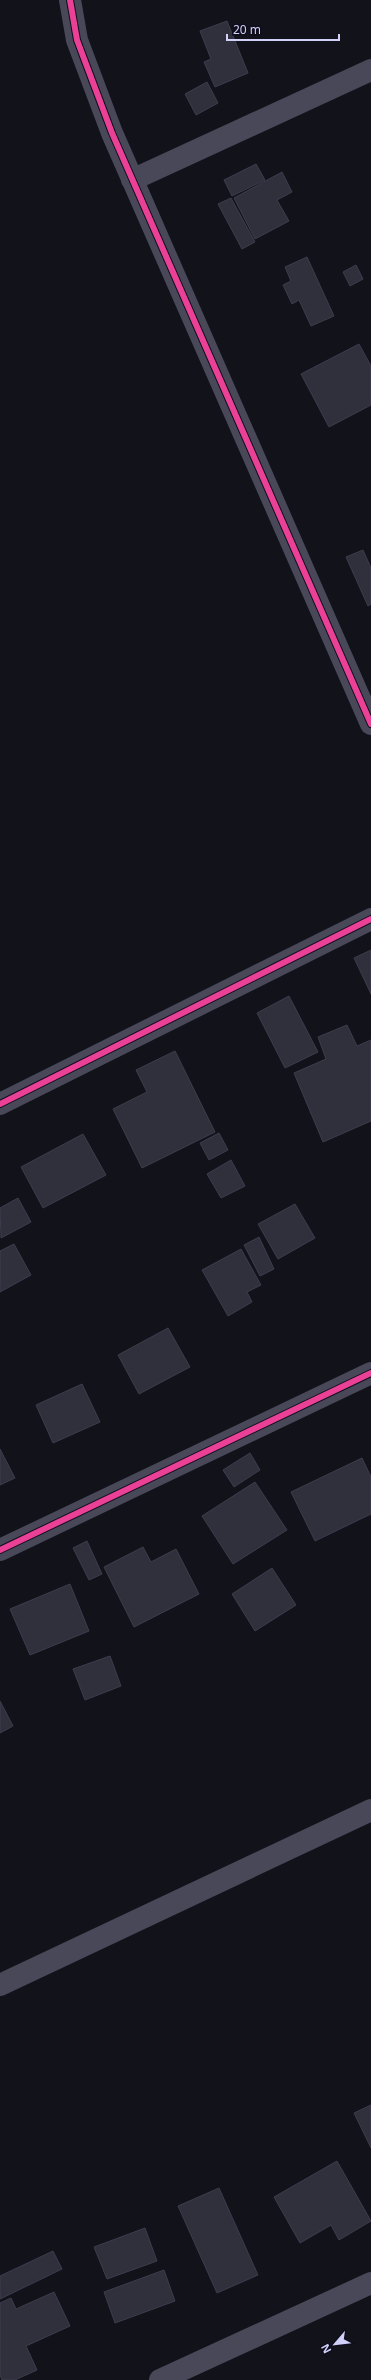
<svg xmlns="http://www.w3.org/2000/svg" width="371" height="2380" font-family="'Noto Sans',sans-serif">
<style>
.building{fill:#30303c;stroke:#3e3c4d}
.lines{fill:none;stroke-linecap:round;stroke-linejoin:round}
.minor{stroke:#484859;stroke-width:22}
.cycleway-casing{stroke:#0f0e1d;stroke-width:8}
.cycleway{stroke:#ea4096;stroke-width:6}
</style>
<rect width="100%" height="100%" fill="#12121a"/>
<path class="building" d="M227,21L248,73L215,87L204,62L211,59L200,31Z
M207,82L218,103L196,115L185,94Z
M256,164L265,180L232,196L224,180Z
M282,172L292,192L277,200L289,221L255,239L234,198Z
M231,198L255,242L242,249L218,204Z
M307,257L334,316L311,326L299,300L292,304L283,285L291,281L285,267Z
M356,265L363,279L350,286L343,272Z
M359,344L371,366V405L329,427L301,374Z
M363,550L371,568V604L368,606L346,557Z
M371,950V994L354,958Z
M289,996L318,1052L285,1068L257,1013Z
M347,1025L357,1046L371,1040V1121L323,1142L294,1073L326,1059L318,1037Z
M175,1051L215,1132L142,1168L113,1109L147,1092L136,1070Z
M219,1133L228,1150L209,1160L200,1143Z
M83,1134L106,1175L43,1208L21,1167Z
M231,1160L245,1186L221,1198L207,1174Z
M18,1198L31,1222L1,1238L0,1208Z
M295,1204L315,1238L278,1259L258,1224Z
M259,1237L274,1269L260,1276L244,1245Z
M14,1244L31,1275L0,1292V1251Z
M241,1249L261,1285L247,1292L252,1302L228,1316L202,1270Z
M168,1328L190,1367L139,1394L118,1355Z
M82,1384L100,1422L53,1443L36,1405Z
M0,1449L15,1478L0,1485Z
M250,1453L260,1470L234,1487L223,1470Z
M362,1458L371,1477V1514L315,1541L291,1492Z
M255,1482L287,1530L233,1564L202,1516Z
M87,1541L102,1574L89,1580L73,1548Z
M143,1547L151,1562L176,1549L199,1594L134,1627L104,1567Z
M272,1568L296,1605L255,1631L232,1594Z
M70,1584L89,1631L30,1655L10,1609Z
M110,1656L121,1686L85,1700L73,1669Z
M0,1701L13,1726L0,1733Z
M371,2105V2148L354,2113Z
M337,2161L371,2221L339,2240L331,2225L300,2243L274,2197Z
M219,2188L258,2275L217,2293L178,2206Z
M145,2228L157,2261L107,2279L94,2247Z
M53,2251L62,2269L0,2299V2276Z
M164,2270L175,2301L115,2323L104,2292Z
M54,2292L70,2326L26,2346L37,2370L15,2380H2L0,2375V2303L11,2298L16,2309Z"/>
<g class="lines">
<path class="minor" d="M70,0L77,40L112,133L371,724
M132,180L371,70
M0,1104L371,919
M0,1550L371,1373
M0,1985L371,1810
M160,2380L371,2283"/>
<g class="cycleway-casing">
<path id="cycleway" d="M70,0L77,40L112,133L371,724
M0,1104L371,919
M0,1550L371,1373"/>
</g>
<use href="#cycleway" class="cycleway"/>
</g>
<g transform="translate(335 2344) rotate(242)" stroke="#0f0e1d" stroke-width="3" paint-order="stroke">
<path d="M0-3L7 15L0 10L-7 15Z" fill="#d1d0f9"/>
<text y="-6" font-size="11" font-weight="bold" text-anchor="middle" fill="#d1d0f9">N</text>
</g>
<path d="M227 34v6h112v-6" fill="none" stroke="#d1d0f9" stroke-width="2"/>
<text x="233" y="34" font-size="12" fill="#d1d0f9" stroke="#0f0e1d" stroke-width="3" paint-order="stroke">20 m</text>
</svg>
